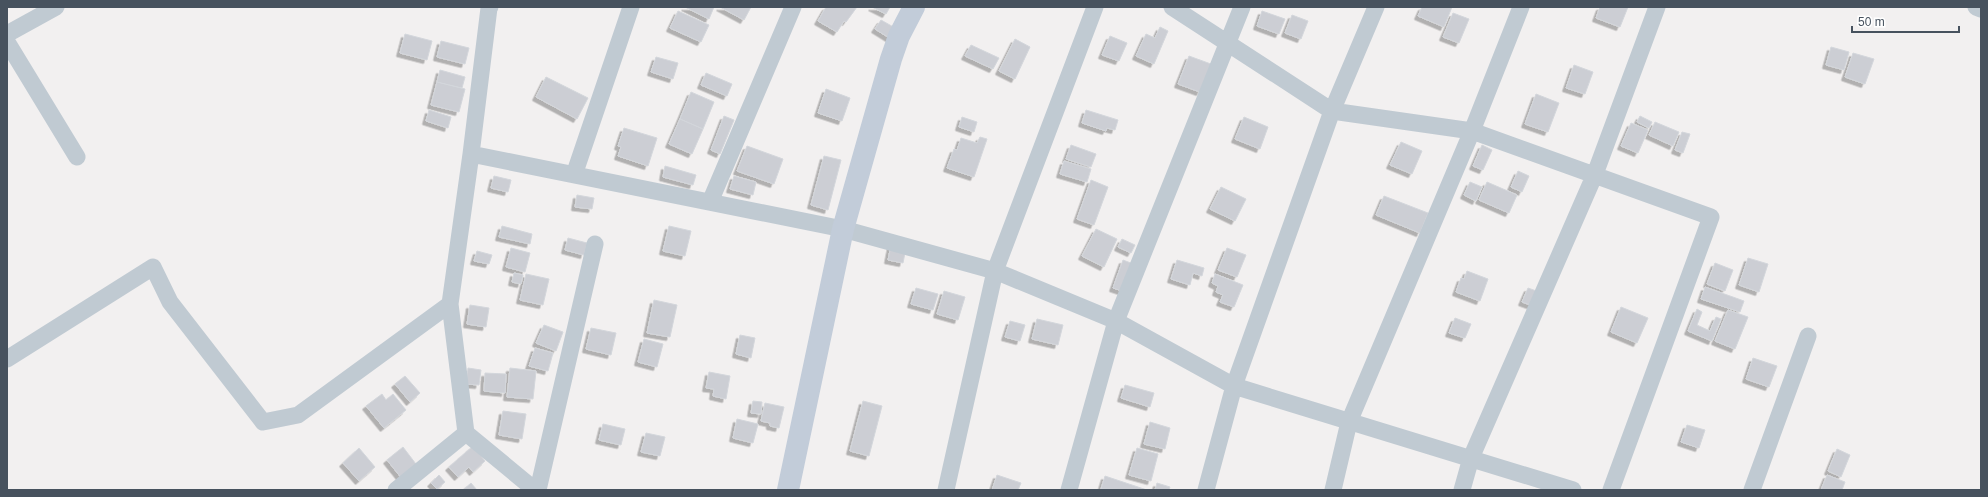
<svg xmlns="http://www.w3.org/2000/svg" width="1988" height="497" font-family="Arial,sans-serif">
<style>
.building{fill:#ccced4;stroke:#d3d6db;filter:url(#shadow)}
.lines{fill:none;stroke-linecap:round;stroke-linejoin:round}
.street{stroke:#c0cad2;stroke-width:17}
.secondary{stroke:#c2ccd9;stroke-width:22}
</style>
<defs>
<filter id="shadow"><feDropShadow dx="-3.5" dy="3.5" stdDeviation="0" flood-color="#0004"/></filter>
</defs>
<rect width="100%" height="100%" fill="#f2f0f0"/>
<path class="building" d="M685,7H714L709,19Z
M720,7H751L744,20Z
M826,7H857L846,22L844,21L837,32L818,21Z
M872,7H890L886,14Z
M1422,7H1452L1444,27L1418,16Z
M1600,7H1628L1620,27L1596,18Z
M678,11L709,25L701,42L670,28Z
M1262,11L1285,19L1279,34L1257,26Z
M1453,13L1469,19L1459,43L1443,37Z
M1292,15L1308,21L1301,39L1285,33Z
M881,20L897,29L891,39L875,29Z
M1160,27L1168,31L1154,64L1136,56L1146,34L1155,38Z
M405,34L432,41L427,60L400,53Z
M1110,36L1127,43L1119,61L1102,55Z
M1015,39L1030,47L1015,79L999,71Z
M441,41L469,48L465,64L437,57Z
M971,45L999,58L993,69L965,56Z
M1831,47L1849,52L1844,70L1826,65Z
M1853,53L1874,59L1865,84L1845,77Z
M1189,56L1211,64L1200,92L1178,84Z
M656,57L678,63L673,79L651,72Z
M1574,65L1593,72L1585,94L1566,88Z
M440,70L465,77L462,88L437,82Z
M706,73L732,84L727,96L701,85Z
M546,77L588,98L577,119L536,97Z
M437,82L465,89L459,112L431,105Z
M826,89L850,98L842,121L818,113Z
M691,92L714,102L703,129L680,119Z
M1536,94L1559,103L1548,132L1525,124Z
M429,110L451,117L448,128L426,121Z
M1086,110L1118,120L1115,130L1107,128L1106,131L1082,123Z
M724,116L734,120L720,154L711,150Z
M1640,116L1652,122L1649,128L1637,122Z
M962,117L977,122L974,132L959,127Z
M1244,117L1268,127L1260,149L1235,139Z
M680,119L703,129L692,154L669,144Z
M1655,122L1679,132L1673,146L1649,135Z
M1631,123L1648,130L1638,153L1621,146Z
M624,128L657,138L648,166L618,156L621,147L618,146Z
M1682,132L1690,134L1683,153L1675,150Z
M980,137L987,139L974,177L947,168L954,149L957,150L961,138L977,143Z
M1401,142L1422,151L1412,174L1390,165Z
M1071,145L1096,154L1091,167L1066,159Z
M1482,145L1492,150L1483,170L1473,166Z
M747,146L783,159L774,184L737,171Z
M824,156L841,160L828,210L811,205Z
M1064,161L1091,169L1087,182L1060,174Z
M665,166L696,175L693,185L663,177Z
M1518,171L1529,176L1522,192L1511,187Z
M494,176L511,180L508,192L491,188Z
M734,176L756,182L753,195L730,189Z
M1091,180L1108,187L1094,225L1077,219Z
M1470,182L1482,187L1476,201L1464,195Z
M1487,182L1517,195L1509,213L1479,200Z
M1221,187L1246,199L1235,221L1210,209Z
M577,195L594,198L592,209L575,207Z
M1384,196L1428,213L1420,233L1376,215Z
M502,226L532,234L530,244L499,237Z
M669,226L691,231L685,256L663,251Z
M1096,229L1117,239L1104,267L1082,256Z
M568,238L587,243L584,255L565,250Z
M1122,239L1135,245L1131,253L1118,247Z
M891,245L906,248L903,263L888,260Z
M511,248L530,253L525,272L506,267Z
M1227,248L1246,255L1237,277L1218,270Z
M477,251L492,255L489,264L474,261Z
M1748,258L1768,264L1759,292L1739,285Z
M1123,260L1136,265L1125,292L1113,288Z
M1177,260L1204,268L1202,276L1193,273L1190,285L1171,279Z
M1715,263L1733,270L1725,291L1707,284Z
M1467,271L1488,279L1480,301L1456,292L1461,278L1464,279Z
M514,273L523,275L521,284L512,282Z
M526,274L549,279L543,305L520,300Z
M1215,274L1243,285L1234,307L1220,302L1223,295L1216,292L1218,286L1212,283Z
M1705,287L1744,301L1740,312L1701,299Z
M916,288L938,294L933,310L911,304Z
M1528,288L1542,293L1536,307L1522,302Z
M944,291L965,297L958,320L937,314Z
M654,300L677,305L670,337L647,333Z
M470,305L489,308L486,327L467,324Z
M1621,307L1648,318L1637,343L1611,332Z
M1697,309L1702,312L1697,325L1710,331L1716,317L1721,319L1712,341L1688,331Z
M1728,310L1748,317L1735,349L1715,341Z
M1455,318L1471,324L1465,338L1449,333Z
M1037,319L1063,325L1058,345L1032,339Z
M1010,321L1025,325L1020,341L1005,337Z
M544,325L563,332L556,351L536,343Z
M591,328L616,333L611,355L586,349Z
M740,335L755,338L751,358L736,354Z
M644,339L663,344L657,367L638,362Z
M535,348L553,353L548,371L529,366Z
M1753,358L1777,366L1769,387L1746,379Z
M468,368L481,370L479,385L466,384Z
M510,368L536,371L533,399L507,397Z
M709,372L730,376L726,399L713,396L714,389L706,388Z
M485,373L506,374L505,393L484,391Z
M405,376L420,393L410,402L395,384Z
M1125,385L1154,393L1150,407L1121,398Z
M382,394L386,400L393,394L406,410L384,428L366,406Z
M753,401L762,402L761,414L751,413Z
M863,401L882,406L869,456L850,451Z
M765,403L784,407L779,428L770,426V423L761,421Z
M503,411L526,414L522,439L499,435Z
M737,419L758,424L753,443L733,438Z
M1150,422L1170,428L1165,449L1144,444Z
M603,424L625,429L621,445L599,440Z
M1687,425L1705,430L1699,448L1681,442Z
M646,433L665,437L660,456L641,452Z
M473,446L485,461L473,472L469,467L458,477L449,467Z
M403,447L419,468L403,480L387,460Z
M359,448L375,467L359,481L343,463Z
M1137,448L1158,454L1151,481L1129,475Z
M1837,449L1850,455L1841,477L1828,471Z
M439,475L445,482L437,489L431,483Z
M997,475L1021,483L1018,490H992Z
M1827,475L1845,482L1842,490H1821Z
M1105,476L1147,490L1101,489Z
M471,483L477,490H463Z
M1157,483L1170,487L1169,490H1155Z"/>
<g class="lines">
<path class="street" d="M490,7L489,8L471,154L450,304L466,433L535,490
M1172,7L1332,111L1472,131L1711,217L1611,490
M1976,7L1981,9
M7,34L56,7
M7,42L77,157
M471,154L843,229L995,271L1116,321L1234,386L1573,490
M574,175L631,7
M710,202L793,7
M7,359L153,267L170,302L263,422L298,415L450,304
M396,490L466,433
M538,490L595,244
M946,490L995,271L1095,7
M1069,490L1116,321L1242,7
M1206,490L1234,386L1332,111L1376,7
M1333,490L1349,422L1472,131L1521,7
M1462,490L1471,458L1595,174L1657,7
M1752,490L1808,336"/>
<path class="secondary" d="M788,490L843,229L891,59L899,36L914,7"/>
</g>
<rect width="1988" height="497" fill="none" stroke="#47525e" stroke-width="16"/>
<path d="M1852 26v6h107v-6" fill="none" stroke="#47525e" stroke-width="2"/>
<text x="1858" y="26" font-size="12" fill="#47525e" stroke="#ffffff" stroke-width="3" paint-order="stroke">50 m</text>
</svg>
